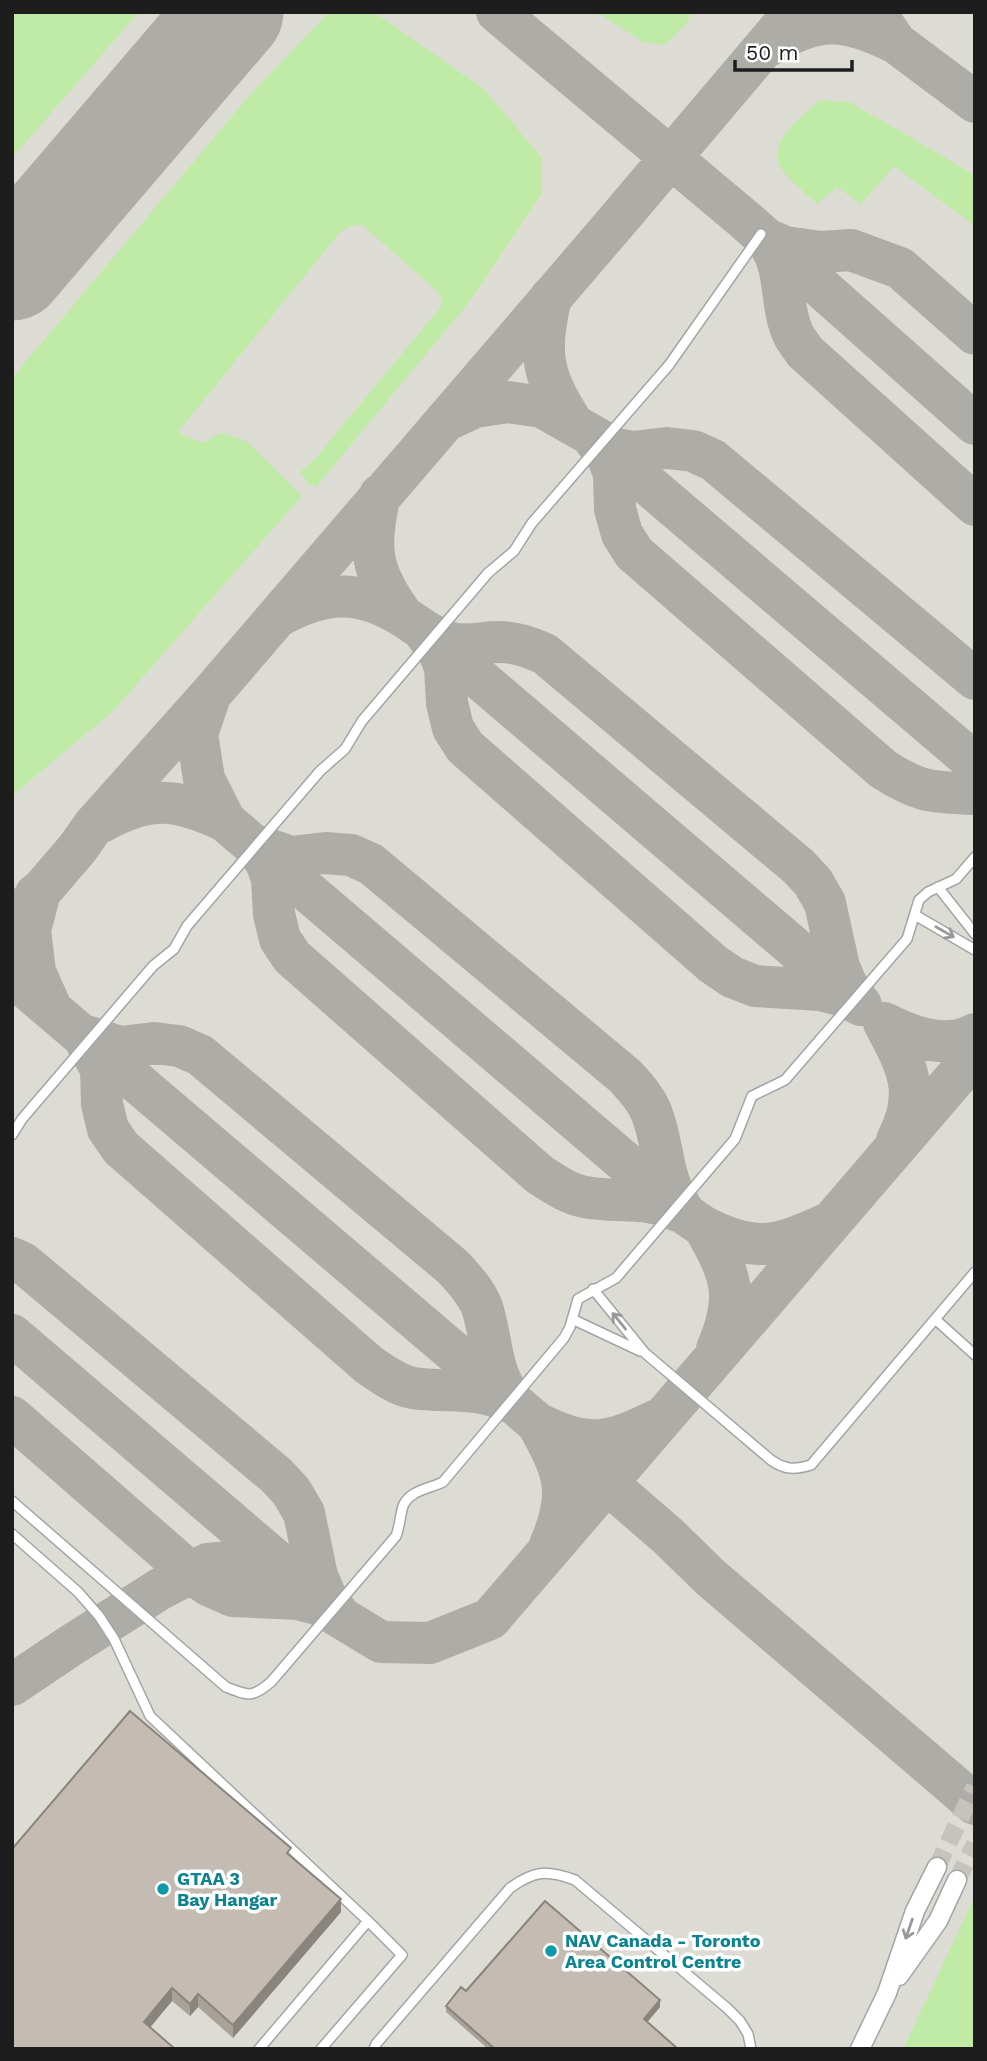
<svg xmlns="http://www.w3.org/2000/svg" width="987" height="2061" font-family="'Work Sans',sans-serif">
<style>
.airport{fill:#dddcd4}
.grass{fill:#bfeba7}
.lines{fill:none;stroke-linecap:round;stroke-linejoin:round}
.taxiway{stroke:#adaca7;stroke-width:42}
.runway{stroke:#adaca7;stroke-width:105}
.street-tunnel{stroke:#c5c3bb;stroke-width:18;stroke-dasharray:18 9;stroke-linecap:butt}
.lane-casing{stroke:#a4a4a4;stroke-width:12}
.street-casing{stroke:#a4a4a4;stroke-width:21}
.lane{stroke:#fff;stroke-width:9}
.street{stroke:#fff;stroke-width:18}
.wall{fill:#a9a299}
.shaded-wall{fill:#89847d}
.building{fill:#c4bcb2;stroke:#89847d;stroke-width:2}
.oneway{stroke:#999}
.culture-dot{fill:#0f9aa8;stroke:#fff;stroke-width:2.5}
.labels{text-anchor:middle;stroke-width:7;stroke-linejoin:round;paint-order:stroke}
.culture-label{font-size:18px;font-weight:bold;fill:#0d838f;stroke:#fff;text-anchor:start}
</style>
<rect width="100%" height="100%" fill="#efece3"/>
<path class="airport" d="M12,12H975V2049H12Z"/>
<path class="grass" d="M12,12H139L12,158Z
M329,12H370L384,19L484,89L542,158V193L470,301L317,486L310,485L300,472L314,460L439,309L442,300L436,290L362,225L350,226L340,232L178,432L202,443L222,433L246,441L302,496L113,711L12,796V378L249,96Z
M595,12H692L687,23L664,45L644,42Z
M820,100L850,102L975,175V226L894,166L861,204L837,187L817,204C807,194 787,179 781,168C766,141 803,116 820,100Z
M975,1896V2049H903Z"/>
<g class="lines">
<path class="taxiway" d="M497,12L745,220L975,424
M872,25L975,102
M768,46C818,16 844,17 896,43L875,12
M766,240C788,267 779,303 793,334C796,340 801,346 805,352L975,505
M771,241L785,247L821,252L851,250L900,268L975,334
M551,297C538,352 541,375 572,422
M445,421L475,407L508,402L542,407L616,449L633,452L667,448L693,451L713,460L975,679
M591,435L608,458L614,474L615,509L622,534L634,553L883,769C920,793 932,792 975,794
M599,443L975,763
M380,495C367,549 371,572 403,616
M279,616C325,591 359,589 404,617C420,627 433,639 451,643C468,647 482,642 499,642C516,642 529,647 545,654L798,866L813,882L825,903L839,967L848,988L861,1005
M422,629L439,652L445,668L447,703L453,728L465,747L713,964L732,977L755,986L820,990L841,995L861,1005
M433,639L852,997
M210,696L197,734L204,779L225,821
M101,822C150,795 176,798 225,821L688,1216L704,1227
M258,846L291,857L325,853L351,855L371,864L625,1076C636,1088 648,1101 653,1117C664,1148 662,1179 681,1207
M256,848L266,862L272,879L274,914L280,939L292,957L540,1175C554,1184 569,1194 585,1197C617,1203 648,1196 678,1211
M36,894L40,892L30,930L35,972L51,1008
M12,922L40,892L77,849L94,825L210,695L611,228L794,12
M12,976L537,1423L668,1536L710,1577L975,1804
M86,1036L120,1047L154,1043L179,1046L200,1055L453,1267C464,1279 476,1292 482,1307C492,1338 490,1370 510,1397
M84,1038L101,1069L102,1104L108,1129L121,1148L369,1365C382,1374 397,1385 413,1388C445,1393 476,1386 506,1401
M897,1140C922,1093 907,1066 884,1023C911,1037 946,1050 975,1034
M12,1258L23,1263L276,1475L291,1491L304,1513L317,1576L326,1597L339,1615
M12,1335L328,1605
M717,1349C740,1295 731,1275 704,1227C756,1253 776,1247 827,1224
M12,1417L192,1574L210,1586L233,1596L298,1599L320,1605L381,1642L430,1643L490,1619L975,1055
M550,1545C573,1492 564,1471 537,1423C588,1449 608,1444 657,1420
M12,1685L70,1646L160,1589L208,1564L239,1561L267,1564L285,1574"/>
<path class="runway" d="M12,268L231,12"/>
<path class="street-tunnel" d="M937,1867L975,1787
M957,1880L975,1844"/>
<g class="lane-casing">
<path id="lane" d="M938,887L975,934
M915,915L975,950
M12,1135L22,1119L153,966L174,949L187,926L320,771L345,749L362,721L488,573L514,551L532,523L669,365L761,234
M593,1289L645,1353L771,1460C785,1470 795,1470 811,1465L975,1272
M572,1319L640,1351
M935,1319L975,1355
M12,1501L226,1687C249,1696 252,1698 271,1682L396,1536C400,1526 400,1516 403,1506C410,1490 429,1489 443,1482L564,1338L570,1327L578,1299L616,1278L735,1139L752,1096L785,1080L907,939L919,900L928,892L956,879L975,857
M12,1534L78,1592L99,1616L114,1639L150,1716L368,1921L259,2049
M321,2049L402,1955L368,1921
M374,2049L376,2044L510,1888C535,1870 547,1870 575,1880L727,2008L740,2021L748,2034L751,2049"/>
</g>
<g class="street-casing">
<path id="street" d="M899,1976L938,1921L957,1880
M860,2049L887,1993L915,1911L937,1867"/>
</g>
<use href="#lane" class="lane"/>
<use href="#street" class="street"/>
</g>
<path class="wall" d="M291,1856L341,1912L233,2038L198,2007L190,2016L172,2001L150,2027L12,2049Z
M466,1991L660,2007L647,2022L678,2049H488L446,2012V2006Z"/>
<path class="shaded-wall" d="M341,1899V1912L233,2038V2025Z
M172,1988V2001L144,2035V2022Z
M198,1994V2007L190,2016V2004Z
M660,2000V2007L644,2026V2019Z"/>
<path class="building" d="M130,1711L291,1848L287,1853L341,1899L233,2025L198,1994L190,2004L172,1988L144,2022L175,2049H12V1849Z
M545,1901L660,2000L644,2019L678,2049H495L446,2006L461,1987L466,1991Z"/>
<defs><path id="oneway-shaft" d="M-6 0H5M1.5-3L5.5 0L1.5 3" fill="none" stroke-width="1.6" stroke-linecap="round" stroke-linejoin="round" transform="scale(1.75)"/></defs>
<g class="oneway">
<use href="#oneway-shaft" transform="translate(945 932) rotate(30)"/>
<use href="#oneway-shaft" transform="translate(619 1321) rotate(-129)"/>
<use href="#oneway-shaft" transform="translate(909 1929) rotate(109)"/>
</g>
<g class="culture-dot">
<circle cx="163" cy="1889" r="7"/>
<circle cx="551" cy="1951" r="7"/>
</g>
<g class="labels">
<g class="culture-label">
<text x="177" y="1885">GTAA 3<tspan x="177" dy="21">Bay Hangar</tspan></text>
<text x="565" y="1947">NAV Canada - Toronto<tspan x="565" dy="21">Area Control Centre</tspan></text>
</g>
</g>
<rect width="987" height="2061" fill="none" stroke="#1d1d1d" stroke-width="28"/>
<path d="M735 60v10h117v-10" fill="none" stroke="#1d1d1d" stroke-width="3.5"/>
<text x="746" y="60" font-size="21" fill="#1d1d1d" stroke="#ffffff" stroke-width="5" paint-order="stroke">50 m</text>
</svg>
